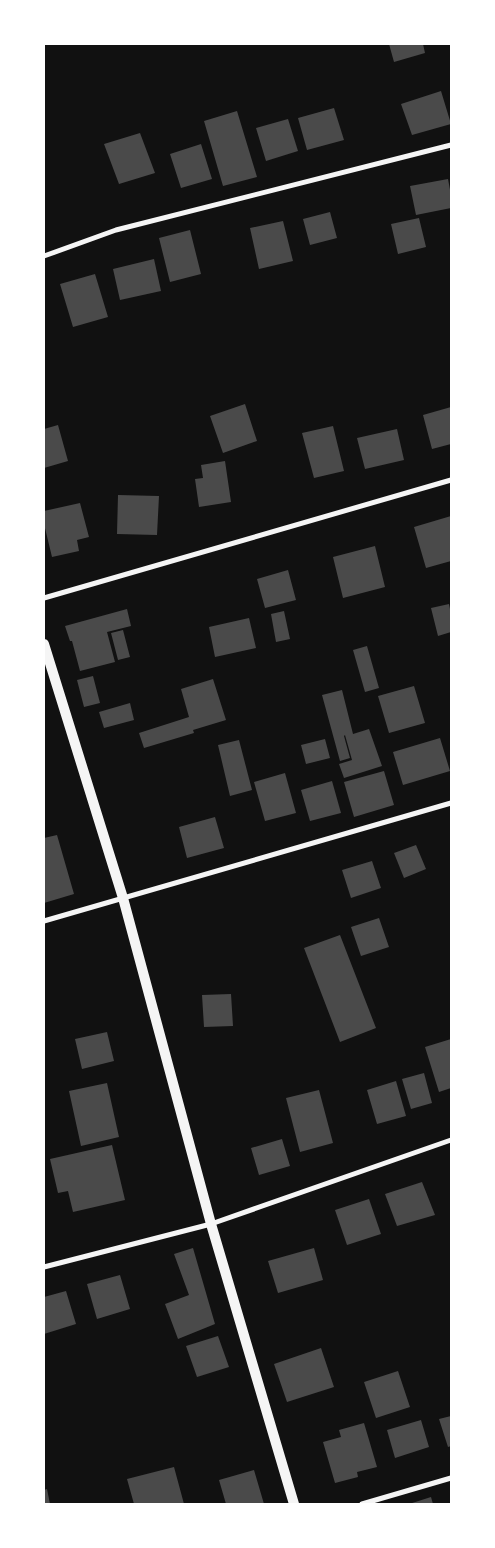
<svg xmlns="http://www.w3.org/2000/svg" width="495" height="1548" font-family="'Work Sans',sans-serif">
<style>
.building{fill:#4a4a4a}
.lines{fill:none;stroke-linecap:round;stroke-linejoin:round}
.minor{stroke:#f5f5f5;stroke-width:5}
.secondary{stroke:#f5f5f5;stroke-width:10}
</style>
<rect width="100%" height="100%" fill="#111"/>
<path class="building" d="M389,44H423L425,53L394,62Z
M441,91L451,124L412,135L401,104Z
M334,108L344,140L307,150L298,118Z
M237,111L257,177L223,186L204,121Z
M288,119L298,151L266,161L256,128Z
M140,133L155,173L119,184L104,144Z
M201,144L212,179L181,188L170,154Z
M448,179L451,195V208L416,215L410,186Z
M330,212L337,238L310,245L303,219Z
M419,218L426,247L398,254L391,224Z
M283,221L293,261L259,269L250,228Z
M190,230L201,274L170,282L159,238Z
M154,259L161,291L120,300L113,269Z
M95,274L108,317L73,327L60,284Z
M245,404L257,441L223,453L210,416Z
M451,407V444L432,449L423,415Z
M58,425L68,461L44,468V429Z
M333,426L344,471L314,478L302,433Z
M397,429L404,460L365,469L357,438Z
M225,461L231,502L199,507L195,479L203,478L201,465Z
M118,495L159,496L157,535L117,534Z
M80,503L89,537L77,540L79,551L52,557L44,524V511Z
M451,516V561L426,568L414,527Z
M375,546L385,587L343,598L333,557Z
M288,570L296,600L265,608L257,579Z
M449,604L451,614V632L438,636L431,608Z
M127,609L131,626L107,632L115,662L80,671L72,641H70L65,626Z
M284,611L290,639L276,642L271,614Z
M249,618L256,648L215,657L209,627Z
M123,630L130,657L118,660L111,633Z
M367,646L379,688L365,692L353,650Z
M93,676L100,703L84,707L77,680Z
M213,679L226,720L193,730L194,733L144,748L139,733L189,717L181,689Z
M414,686L425,723L389,733L378,696Z
M342,690L353,734L369,729L382,766L344,778L339,764L352,760L345,735L344,736L350,758L340,761L322,695Z
M130,703L134,720L104,728L99,712Z
M440,738L450,771L403,785L393,752Z
M325,739L330,758L306,764L301,745Z
M239,740L252,790L230,796L218,745Z
M384,771L394,805L354,817L344,782Z
M285,773L296,813L265,821L254,782Z
M332,781L341,813L310,821L301,790Z
M215,817L224,848L187,858L179,827Z
M57,835L74,894L44,903V838Z
M416,845L426,869L404,878L394,853Z
M372,861L381,888L351,898L342,870Z
M379,918L389,947L361,956L351,927Z
M340,935L376,1028L340,1042L304,948Z
M231,994L233,1026L204,1027L202,995Z
M107,1032L114,1061L82,1069L75,1039Z
M451,1039V1088L439,1092L425,1047Z
M424,1073L432,1103L411,1109L402,1079Z
M396,1081L406,1116L377,1124L367,1090Z
M107,1083L119,1137L81,1146L69,1091Z
M319,1090L333,1143L300,1152L286,1098Z
M282,1139L290,1166L259,1175L251,1148Z
M112,1145L125,1200L73,1212L68,1191L58,1193L50,1159Z
M422,1182L435,1215L397,1226L385,1194Z
M369,1199L381,1234L347,1245L335,1210Z
M193,1248L215,1324L178,1339L165,1304L189,1295L174,1254Z
M314,1248L323,1280L278,1293L268,1261Z
M120,1275L130,1309L97,1319L87,1284Z
M66,1291L76,1324L44,1334V1297Z
M218,1336L229,1367L197,1377L186,1346Z
M321,1348L334,1387L287,1402L274,1364Z
M398,1371L410,1407L376,1418L364,1382Z
M451,1416V1446L448,1447L439,1419Z
M421,1420L429,1447L395,1458L387,1430Z
M364,1423L377,1467L357,1472L358,1477L335,1483L323,1442L341,1437L339,1430Z
M174,1467L184,1504H134L127,1479Z
M254,1470L264,1504H226L219,1480Z
M47,1489L50,1504H44V1490Z
M431,1497L433,1504H409Z"/>
<g class="lines">
<path class="minor" d="M44,256L116,230L451,145
M44,598L451,480
M44,921L451,803
M44,1267L211,1224L451,1140
M362,1504L451,1478"/>
<path class="secondary" d="M44,644L123,898L211,1224L294,1504"/>
</g>
<rect width="495" height="1548" fill="none" stroke="#ffffff" stroke-width="90"/>
</svg>
